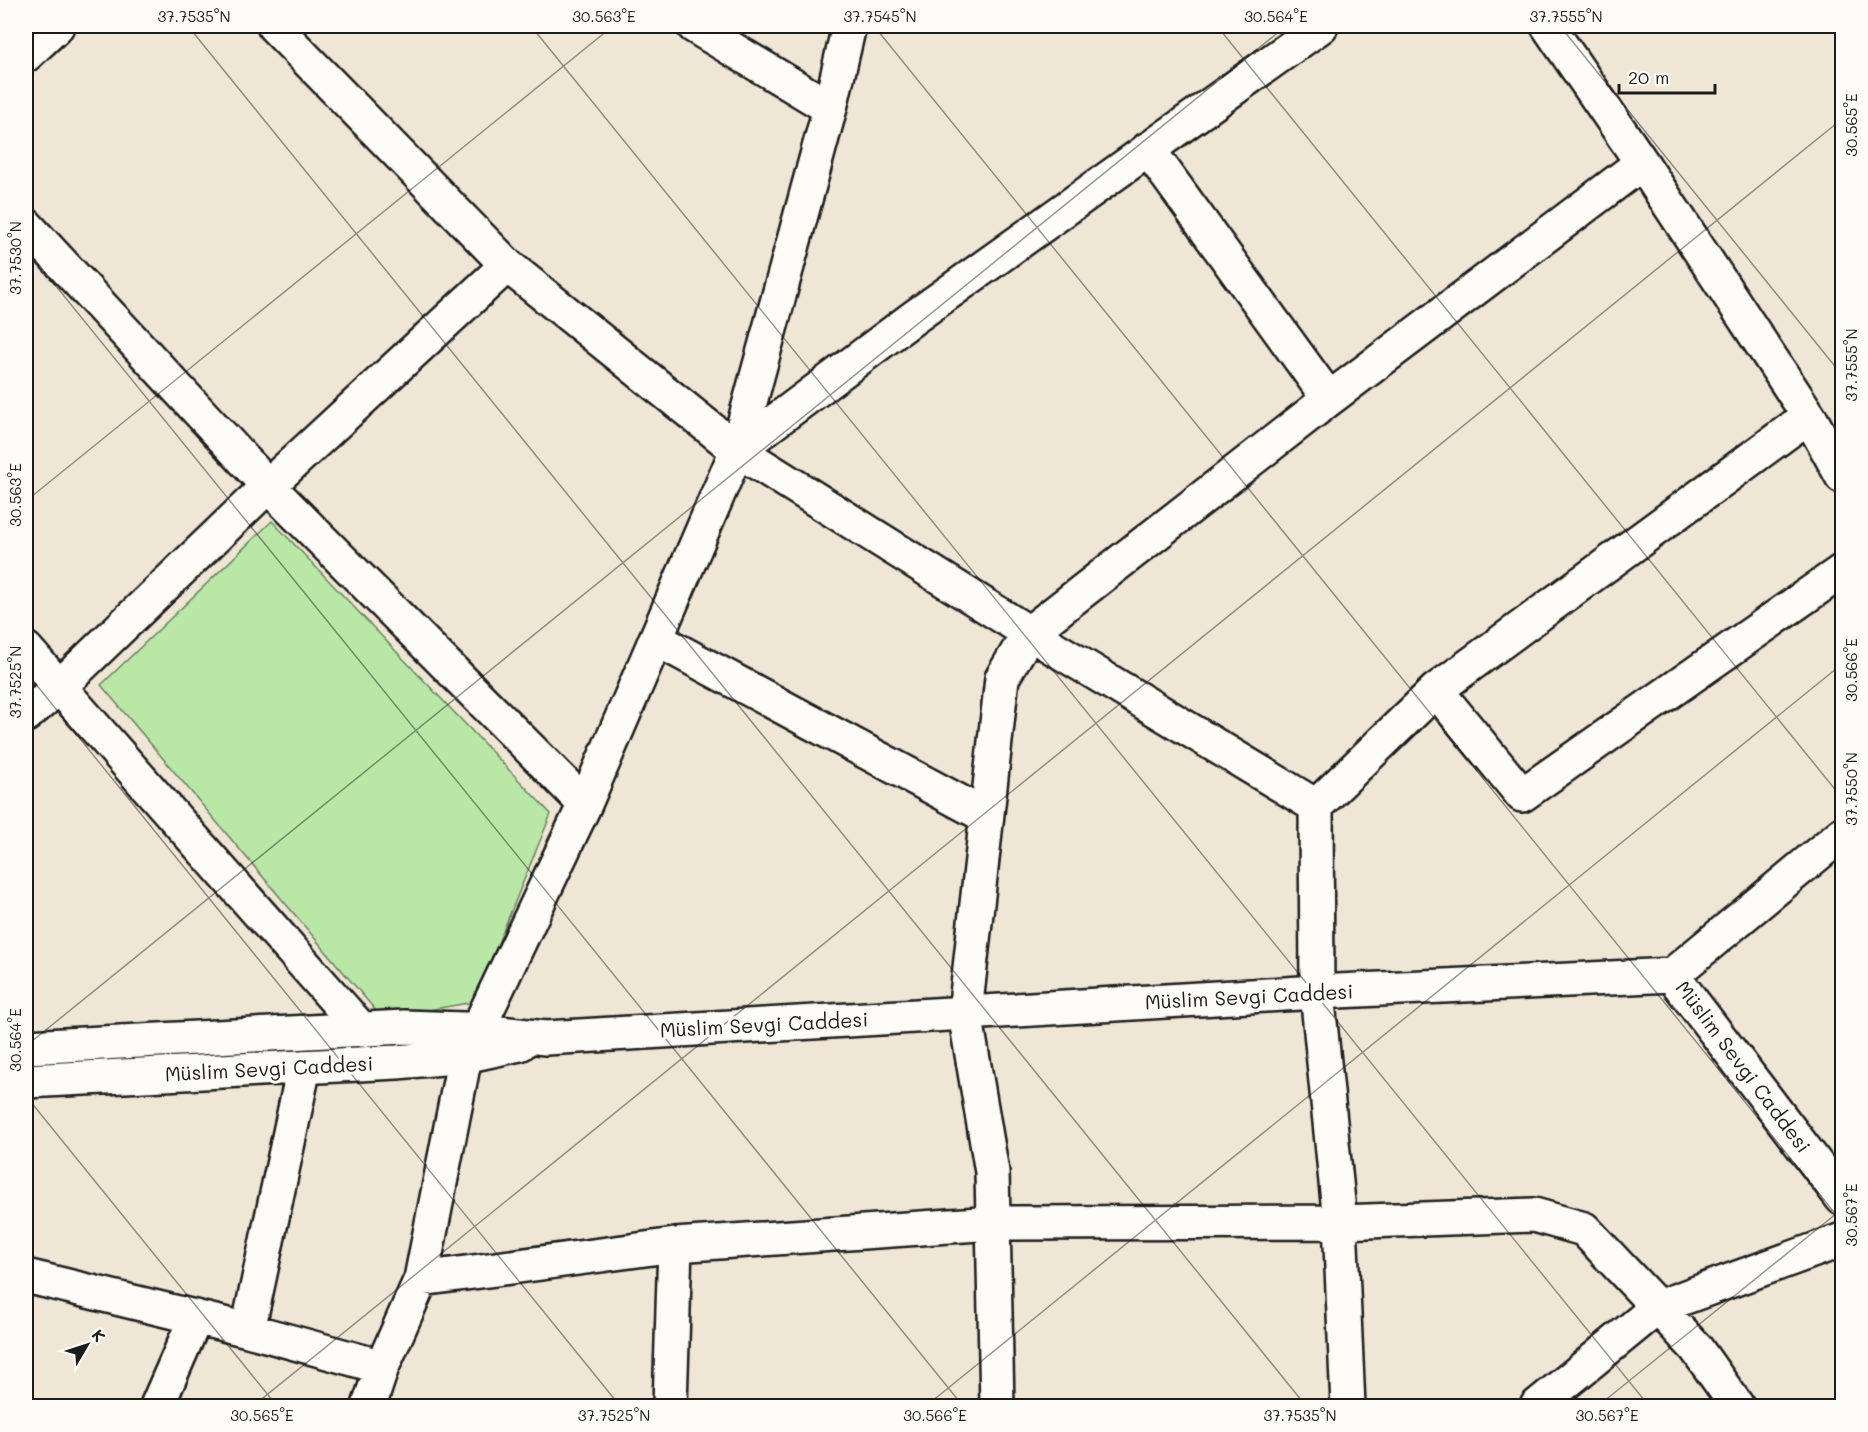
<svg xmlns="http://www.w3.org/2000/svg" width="1868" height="1432" font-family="Mali,sans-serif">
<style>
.green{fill:#b9e7a6;stroke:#6a8261;stroke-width:1.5}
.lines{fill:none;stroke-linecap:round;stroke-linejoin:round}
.street-casing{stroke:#1c1c1c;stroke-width:38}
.secondary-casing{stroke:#1c1c1c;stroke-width:38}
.street{stroke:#fdfcf7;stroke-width:33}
.secondary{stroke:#fdfcf7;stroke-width:33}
.ticks{fill:none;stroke:#1c1c1c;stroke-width:1.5;stroke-opacity:0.45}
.labels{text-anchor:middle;stroke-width:6;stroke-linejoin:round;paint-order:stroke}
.street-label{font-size:20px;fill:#1c1c1c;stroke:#fdfcf7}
.neatline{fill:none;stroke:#1c1c1c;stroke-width:2}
.ticks-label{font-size:15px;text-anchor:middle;fill:#1c1c1c}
</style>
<rect width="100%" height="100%" fill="#f0e6d5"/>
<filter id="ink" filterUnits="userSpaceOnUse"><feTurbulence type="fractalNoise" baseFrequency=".0167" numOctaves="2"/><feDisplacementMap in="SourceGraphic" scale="12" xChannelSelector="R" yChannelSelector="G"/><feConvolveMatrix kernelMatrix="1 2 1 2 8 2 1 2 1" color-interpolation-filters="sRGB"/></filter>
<g filter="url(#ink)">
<path class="green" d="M272,521L551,814L474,1002L382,1018L101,685Z"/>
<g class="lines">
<g class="street-casing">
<path id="street" d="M274,26L507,265L737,450L1029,633L1316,806
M694,26L830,108
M1548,26L1642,163L1809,416L1842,476
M26,55L57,26
M1148,149L1329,399L1642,163
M26,225L268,486L585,804
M737,450L913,318L1321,26
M656,639L986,816
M26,649L362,1030
M1436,690L1522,795L1842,571
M26,715L58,688L268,486L507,265
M26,1276L248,1330L382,1367
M421,1279L675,1245L993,1223L1340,1222L1534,1215L1584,1229L1696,1348L1737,1406
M248,1330L304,1067
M157,1406L196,1317
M369,1406L382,1367L421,1279L465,1056L585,804L737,450L830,108L849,26
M670,1406L675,1245
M997,1406L992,1172L965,1013L1002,678L1029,633L1329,399
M1348,1406L1340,1222L1317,992L1316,806L1436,690L1809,416
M1537,1406L1658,1307L1842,1240"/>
</g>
<g class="secondary-casing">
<path id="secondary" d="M1672,975L1842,1198
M1672,975L1842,834
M26,1047L404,1027L464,1029L546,1038L1317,992L1672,975
M26,1081L397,1062L465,1056L520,1044"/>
</g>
<use href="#street" class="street"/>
<use href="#secondary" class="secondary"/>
</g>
</g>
<path class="ticks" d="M188,26L1306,1406M531,26L1649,1406M874,26L1842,1222M1217,26L1842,798M1560,26L1842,375M26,249L963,1406M26,501L613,26M26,672L620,1406M26,1046L1286,26M26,1096L277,1406M253,1406L1842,119M926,1406L1842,664M1598,1406L1842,1209"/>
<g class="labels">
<g class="street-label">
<text transform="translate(1249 997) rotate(-3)" y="7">Müslim Sevgi Caddesi</text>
<text transform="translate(764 1025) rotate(-3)" y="7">Müslim Sevgi Caddesi</text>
<text transform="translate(1743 1067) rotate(53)" y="7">Müslim Sevgi Caddesi</text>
<text transform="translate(269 1069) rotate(-3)" y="7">Müslim Sevgi Caddesi</text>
</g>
</g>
<rect width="1868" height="1432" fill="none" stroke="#fdfcf7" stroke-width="66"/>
<g transform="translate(87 1345) rotate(51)" stroke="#fdfcf7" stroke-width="4.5" paint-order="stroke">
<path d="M0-4.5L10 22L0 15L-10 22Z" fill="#1c1c1c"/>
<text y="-9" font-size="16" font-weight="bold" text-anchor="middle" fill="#1c1c1c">K</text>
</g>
<path d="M1619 84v9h96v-9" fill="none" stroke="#1c1c1c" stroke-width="3"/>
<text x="1628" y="84" font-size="18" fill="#1c1c1c" stroke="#fdfcf7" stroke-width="4.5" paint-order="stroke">20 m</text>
<rect x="33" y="33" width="1802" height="1366" class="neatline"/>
<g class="ticks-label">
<text x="194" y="22">37.7535°N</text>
<text x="604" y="22">30.563°E</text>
<text x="880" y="22">37.7545°N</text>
<text x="1276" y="22">30.564°E</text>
<text x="1566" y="22">37.7555°N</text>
<text transform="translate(1852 125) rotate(-90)" y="5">30.565°E</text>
<text transform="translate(16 258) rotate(-90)" y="5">37.7530°N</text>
<text transform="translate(1852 365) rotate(-90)" y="5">37.7555°N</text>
<text transform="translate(16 495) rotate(-90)" y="5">30.563°E</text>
<text transform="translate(1852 670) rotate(-90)" y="5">30.566°E</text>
<text transform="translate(16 682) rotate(-90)" y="5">37.7525°N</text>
<text transform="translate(1852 789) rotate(-90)" y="5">37.7550°N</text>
<text transform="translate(16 1040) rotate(-90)" y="5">30.564°E</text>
<text transform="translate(1852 1215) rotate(-90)" y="5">30.567°E</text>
<text x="262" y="1421">30.565°E</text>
<text x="614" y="1421">37.7525°N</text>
<text x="935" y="1421">30.566°E</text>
<text x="1300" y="1421">37.7535°N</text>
<text x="1607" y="1421">30.567°E</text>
</g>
</svg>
